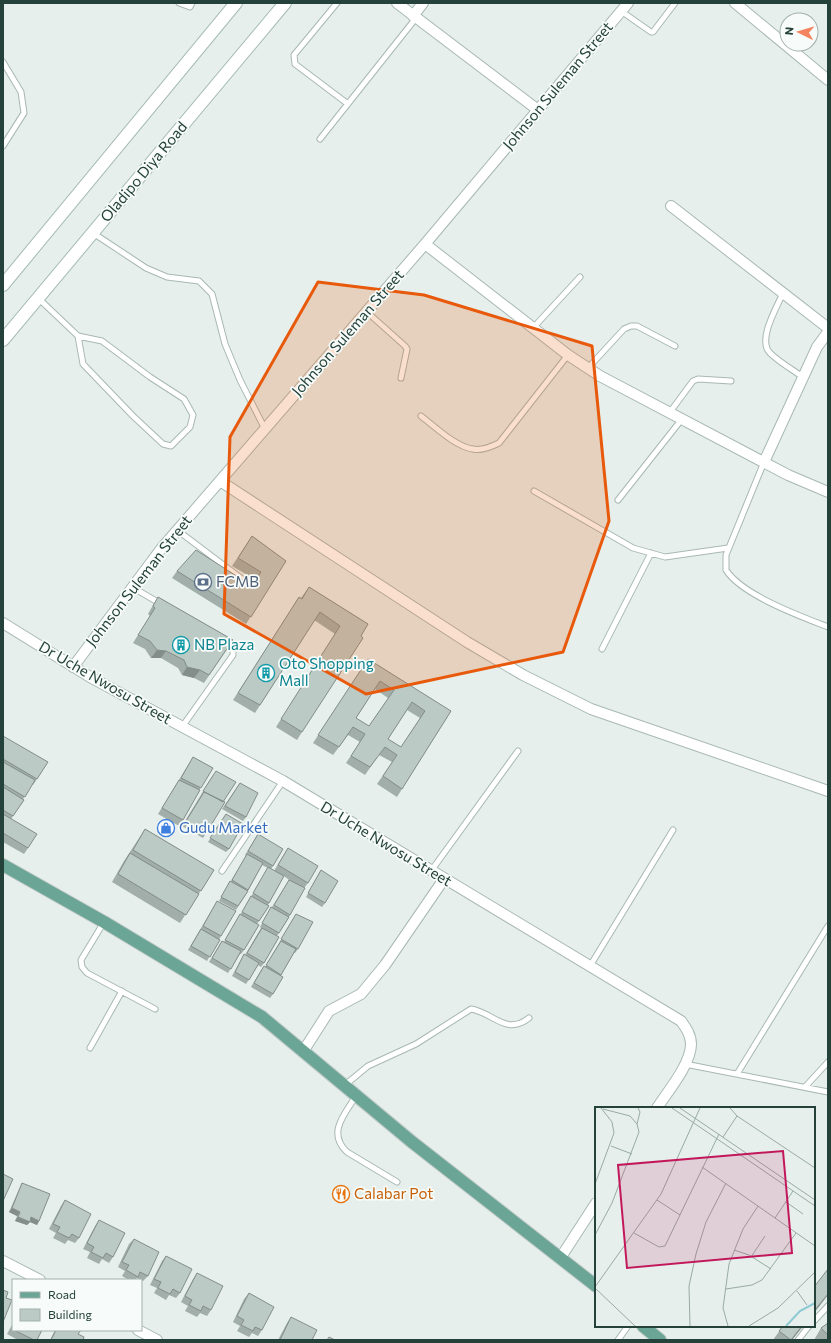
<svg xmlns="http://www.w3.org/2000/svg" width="831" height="1343" font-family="Commissioner,sans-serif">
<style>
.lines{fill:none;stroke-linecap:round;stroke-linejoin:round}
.service-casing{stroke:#a8b8b2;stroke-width:7}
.minor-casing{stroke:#a8b8b2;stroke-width:12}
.secondary-casing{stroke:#a4bbb3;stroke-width:14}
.primary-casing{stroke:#c2cac8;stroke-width:14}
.service{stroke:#fff;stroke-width:5}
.minor{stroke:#fff;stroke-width:10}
.secondary{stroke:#fff;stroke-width:12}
.primary{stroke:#6aa596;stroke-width:12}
.wall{fill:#a1aea9;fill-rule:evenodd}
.shaded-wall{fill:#838d89}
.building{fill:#bbcac4;stroke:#838d89;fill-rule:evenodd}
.marked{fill:#e8590c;fill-opacity:0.2;stroke:#e8590c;stroke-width:3;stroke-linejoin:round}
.labels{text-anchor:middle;stroke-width:3.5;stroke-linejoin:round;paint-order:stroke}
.street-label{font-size:15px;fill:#24423a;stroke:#f7fbf9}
.service-label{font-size:15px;fill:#4e5e75;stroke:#f7fbf9;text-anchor:start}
.culture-label{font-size:15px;fill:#0d838f;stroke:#f7fbf9;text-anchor:start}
.shop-label{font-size:15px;fill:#366cbe;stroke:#f7fbf9;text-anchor:start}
.food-label{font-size:15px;fill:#c56008;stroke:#f7fbf9;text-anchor:start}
.inset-river{fill:none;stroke:#8ec9d4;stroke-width:2}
.inset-road{fill:none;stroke:#98aaa4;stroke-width:1}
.view{fill:#c2185b;fill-opacity:0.15;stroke:#c2185b;stroke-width:2}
.inset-edge{fill:none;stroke:#24423a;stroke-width:2}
</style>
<rect width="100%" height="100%" fill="#e6efeb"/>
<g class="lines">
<g class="service-casing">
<path id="service" d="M179,3L190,7L192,3
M337,3L294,55L295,64L348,104
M621,11L651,32H653L675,3
M3,62L21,92L24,113L3,146
M320,139L416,18
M93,233L146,268L167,277L199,281L212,294L225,344L240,380L265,429
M783,293C777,307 757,340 770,353C779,362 793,370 803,377
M38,298L78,336L102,341L150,377L184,399L193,415L190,427L171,446L163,444L133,416L83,364L78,336
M367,312L405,346L407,349L401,378
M533,328L580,277
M588,368L624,329L631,326H637L675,346
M670,412L693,381L698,379L731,381
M421,416C434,426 456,447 473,449C482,451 491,447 499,443L568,355
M764,462L726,555V570C742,595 800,616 828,627
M534,491L633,548L665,557L728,548
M618,500L682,419
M177,530L246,582
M132,587L161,604
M602,649L651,553
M182,727L233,655V649L224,642
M222,871L283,781
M431,871L518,751
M104,922L81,960L82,967L87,973L155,1009
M590,966L673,830
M90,1048L122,991
M685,1064L828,1092
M737,1074L828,926
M345,1085L368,1066L416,1044L471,1009C494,1013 506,1036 529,1018
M805,1087L828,1062
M356,1096C344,1115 327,1133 347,1152L397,1182
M814,1321L828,1306
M618,1340L628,1326
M798,1340L809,1326"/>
</g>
<g class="minor-casing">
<path id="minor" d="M397,3L538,110
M735,3L828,80
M413,16L423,3
M671,206L828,328
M425,244L568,355L600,376L788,475L828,492
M764,462L817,347L828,332
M220,481L467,642L523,675L591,709L828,791
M3,623L90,677L283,781L681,1021C686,1028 691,1035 691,1044C691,1064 668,1091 657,1108
M73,667L161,549L425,244L628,3
M304,1050L329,1011L361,994L385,965L444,879
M561,1257L596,1203
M3,1261L40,1280
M138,1330L157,1340"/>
</g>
<g class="secondary-casing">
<path id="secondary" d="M3,285L236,3
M3,340L285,3"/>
</g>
<g class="primary-casing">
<path id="primary" d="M3,865L104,922L262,1017L412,1142L596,1286
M643,1326L660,1340"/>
</g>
<use href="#service" class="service"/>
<use href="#minor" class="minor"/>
<use href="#secondary" class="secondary"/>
<use href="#primary" class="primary"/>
</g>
<path class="wall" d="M252,536L286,561L246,624L172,578L177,571L252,586L256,580L232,566Z
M309,587L368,624L302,732L297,740L276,727L335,634L314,620L255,713L233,700L294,605L299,597L301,598Z
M158,597L233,640L204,683L194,678L182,675L178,668L161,658H151L145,649L133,643L150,616L148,614L153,605Z
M363,667L451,711L397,797L377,784L392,762L379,755L365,775L346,763L360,742L348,735L333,755L313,743ZM375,689L388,698L369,726L356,718ZM407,710L420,718L401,747L388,739Z
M3,736L37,779L33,785L32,784L23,799L24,800L11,819L28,848L24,854L3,842Z
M193,757L213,768L199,790L183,820L179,826L158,814Z
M213,775L223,802L207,832L203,838L182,826Z
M240,783L246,817L243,821L222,809Z
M226,814L229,849L226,852L208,842Z
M145,829L214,870L180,923L112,882L124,861Z
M258,834L273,866L271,869L274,871L284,854L288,848L308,883L304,888L289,917L277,936L264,963L261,967L258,965L246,984L232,976L242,958L244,954L245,955L261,928L260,927L269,911L271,907H272L289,880L284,876L268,905L269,906L257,924L244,950L241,954H240L228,973L209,962L222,941L224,942L268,868L262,865L248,891L236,910L219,901L228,885L230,881H231L246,856L245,855Z
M321,870L325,903L322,907L306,897Z
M217,901L221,936L207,961L188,950Z
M296,914L298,949L295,953H294L281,975L273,994L270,998L251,987L261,970L264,966L265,967Z
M22,1183L39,1221L37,1225L30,1222L27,1225L15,1221L17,1216L9,1212L20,1187Z
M65,1200L79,1238L75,1243L68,1240L65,1244L53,1238L56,1233L49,1229L61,1206Z
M99,1220L113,1257L109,1263L102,1259L99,1264L87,1258L90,1252L83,1249L95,1226Z
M134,1239L148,1276L143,1281L137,1278L135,1280H129L122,1276L125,1271L118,1267L129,1244Z
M166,1256L180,1293L176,1298L169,1295L166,1300L154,1293L157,1288L150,1285L162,1261Z
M197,1273L211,1310L207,1316L200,1313L197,1317L185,1311L188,1306L181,1302L193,1279Z
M249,1293L262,1330L258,1336L252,1333L249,1337L237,1331L240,1326L233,1322L244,1299Z
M291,1317L312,1340H278L287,1323Z
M13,1323V1330H42L37,1340H18L7,1334Z
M828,1323V1340H814L821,1328Z
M783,1326H803L792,1340H773Z
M55,1330H81L78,1334L83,1340H50Z"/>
<path class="shaded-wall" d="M157,650L166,651L161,658H151Z
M187,667L200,670L194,678L182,675Z
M12,1208L20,1212L17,1216L9,1212Z
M18,1217H31L39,1221L37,1225L30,1222L27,1225L15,1221Z
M828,1294V1295L814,1313V1311Z
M802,1326H803L792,1340H791Z"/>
<path class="building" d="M252,536L286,561L251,617L177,571L196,550L252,586L261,572L238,558Z
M309,587L368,624L361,636L363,638L302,732L281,719L340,626L320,612L260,705L238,693L299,597L302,599Z
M158,597L233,640L209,675L200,670L187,667L184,660L166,651L157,650L150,641L138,635L155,608L153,606Z
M368,659L451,711L402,789L383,776L397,755L385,747L370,767L351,756L365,734L353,727L339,747L318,735ZM380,681L394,690L369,726L356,718ZM412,702L425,711L401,747L388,739Z
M3,736L48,762L37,779L3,759Z
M193,757L213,768L201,788L181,778Z
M3,762L35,780L25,797L3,784Z
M216,771L236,782L223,802L203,791Z
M179,780L200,790L183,820L162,808Z
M240,783L258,793L246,817L225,806Z
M3,787L24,800L13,816L3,810Z
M204,792L225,802L207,832L186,821Z
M3,814L37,834L28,848L3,833Z
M226,814L243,824L229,849L210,838Z
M145,829L214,870L201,891L133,850Z
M258,834L283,849L273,866L248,851Z
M288,848L318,866L308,883L278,865Z
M130,853L199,894L186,915L118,874Z
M247,854L263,863L248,890L232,880Z
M268,867L284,876L269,903L253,893Z
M321,870L338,881L325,903L308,893Z
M289,880L305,888L290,915L274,905Z
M230,881L248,891L238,906L221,897Z
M251,896L269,906L259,921L242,912Z
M217,901L236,911L221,936L203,926Z
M271,907L289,917L279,933L262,923Z
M240,914L259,925L244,950L225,940Z
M296,914L313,922L298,949L281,939Z
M262,928L279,937L264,963L247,953Z
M201,929L220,940L210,957L191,946Z
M222,941L241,951L231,969L212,958Z
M281,941L296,949L281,975L266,965Z
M244,954L259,963L249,980L235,972Z
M264,966L283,977L273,994L254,983Z
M3,1174L13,1179L3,1201Z
M22,1183L50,1194L39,1221L31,1217L30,1222L18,1217L20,1212L12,1208Z
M65,1200L91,1214L79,1238L72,1234L69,1238L57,1232L60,1227L53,1224Z
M99,1220L125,1233L113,1257L106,1253L103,1258L91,1252L94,1247L87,1243Z
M134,1239L159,1252L148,1276L140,1272L138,1277L126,1270L129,1265L122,1262Z
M166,1256L192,1269L180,1293L173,1289L170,1294L158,1288L161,1282L154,1279Z
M828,1269V1294L814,1311V1287Z
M197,1273L223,1286L211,1310L203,1306L201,1311L189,1305L192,1300L185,1296Z
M3,1290L8,1292L6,1298L12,1300L3,1322Z
M249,1293L274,1307L262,1330L255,1327L253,1331L241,1325L244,1320L237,1316Z
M291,1317L317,1330L312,1340H280Z
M828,1323V1335L821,1328Z
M783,1326H802L791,1340L779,1331Z
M14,1330H42L37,1340H34Z
M56,1330H81L78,1334L84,1337L83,1340H51Z
M329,1337L335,1340H327Z"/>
<path class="marked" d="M318,282L424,295L592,346L609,521L563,652L366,694L224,614L230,437Z"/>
<defs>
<g id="bank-ring" transform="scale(0.9)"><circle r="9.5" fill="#f7fbf9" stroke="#5c6f8a" stroke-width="1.5"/><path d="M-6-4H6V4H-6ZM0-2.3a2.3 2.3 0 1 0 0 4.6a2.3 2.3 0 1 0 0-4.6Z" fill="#5c6f8a"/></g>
<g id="building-ring" transform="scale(0.9)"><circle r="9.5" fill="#f7fbf9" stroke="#0f9aa8" stroke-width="1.5"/><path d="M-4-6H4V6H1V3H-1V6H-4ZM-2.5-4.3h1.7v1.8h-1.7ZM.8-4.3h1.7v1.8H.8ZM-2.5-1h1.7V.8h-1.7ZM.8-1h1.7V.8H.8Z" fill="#0f9aa8"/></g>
<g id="shop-ring" transform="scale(0.9)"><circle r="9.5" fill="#f7fbf9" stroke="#3f7fe0" stroke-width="1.5"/><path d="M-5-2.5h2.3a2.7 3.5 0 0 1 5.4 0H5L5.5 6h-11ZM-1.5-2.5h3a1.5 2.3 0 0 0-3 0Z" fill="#3f7fe0"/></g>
<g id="restaurant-ring" transform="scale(0.9)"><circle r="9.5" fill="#f7fbf9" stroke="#e8710a" stroke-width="1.5"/><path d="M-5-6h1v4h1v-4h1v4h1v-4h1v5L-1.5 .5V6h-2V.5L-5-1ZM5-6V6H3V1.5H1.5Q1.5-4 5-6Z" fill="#e8710a"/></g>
</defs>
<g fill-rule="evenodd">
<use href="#bank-ring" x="203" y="582"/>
<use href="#building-ring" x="181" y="645"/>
<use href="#building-ring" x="266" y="673"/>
<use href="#shop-ring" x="166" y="828"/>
<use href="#restaurant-ring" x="341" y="1194"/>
</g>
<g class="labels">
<g class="street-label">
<text transform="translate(558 86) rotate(-50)" y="5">Johnson Suleman Street</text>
<text transform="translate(144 172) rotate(-50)" y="5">Oladipo Diya Road</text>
<text transform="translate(348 333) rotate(-49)" y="5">Johnson Suleman Street</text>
<text transform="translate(139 581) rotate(-52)" y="5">Johnson Suleman Street</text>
<text transform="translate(105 683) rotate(30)" y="5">Dr Uche Nwosu Street</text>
<text transform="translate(386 844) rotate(31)" y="5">Dr Uche Nwosu Street</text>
</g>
<g class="service-label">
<text x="216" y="587">FCMB</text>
</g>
<g class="culture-label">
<text x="194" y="650">NB Plaza</text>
<text x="279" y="669">Oto Shopping<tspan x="279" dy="17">Mall</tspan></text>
</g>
<g class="shop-label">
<text x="179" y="833">Gudu Market</text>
</g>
<g class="food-label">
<text x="354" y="1199">Calabar Pot</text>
</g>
</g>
<g transform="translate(595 1107)">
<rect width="220" height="220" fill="#e6efeb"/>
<path class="inset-river" d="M191,219L205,204L220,196"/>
<path class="inset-road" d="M77,1L220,99M85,1L220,93M135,1L142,9L220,61M42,17L45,5L43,1M128,30L142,9M16,39L37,47M107,60L220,139M0,77L19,26L17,15L6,1M62,93L85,108M191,95L208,107M180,111L198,84M39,126L64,140L70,139L124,27M0,128L17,96L44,25L42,17L35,9L8,2M139,143L154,148L176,162M156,150L170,129M0,180L66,87L105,1M0,181L40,219M131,182L157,178L167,173L201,126M202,184L212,198M95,219L94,179L101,147L111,115L131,76M133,219L128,201L134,157L148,122L163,99M154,219L183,201L220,165"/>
<path class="view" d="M188,44L197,146L32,161L23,58Z"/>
<rect width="220" height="220" class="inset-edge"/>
</g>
<rect width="831" height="1343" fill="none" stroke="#24423a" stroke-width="8"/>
<rect x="12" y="1279" width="130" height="52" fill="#f7fbf9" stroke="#a3b1ad"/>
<rect x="20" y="1292" width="20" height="6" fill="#6aa596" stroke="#a3b1ad"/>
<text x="48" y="1299" font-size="12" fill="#24423a">Road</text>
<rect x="20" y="1309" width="20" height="12" fill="#bbcac4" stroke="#a3b1ad"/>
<text x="48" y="1319" font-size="12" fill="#24423a">Building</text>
<g transform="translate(799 32) rotate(275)"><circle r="19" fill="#f7fbf9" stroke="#a3b1ad"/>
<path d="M0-3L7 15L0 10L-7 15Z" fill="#f4845f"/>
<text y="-6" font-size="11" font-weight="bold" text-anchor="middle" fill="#24423a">N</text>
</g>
</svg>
